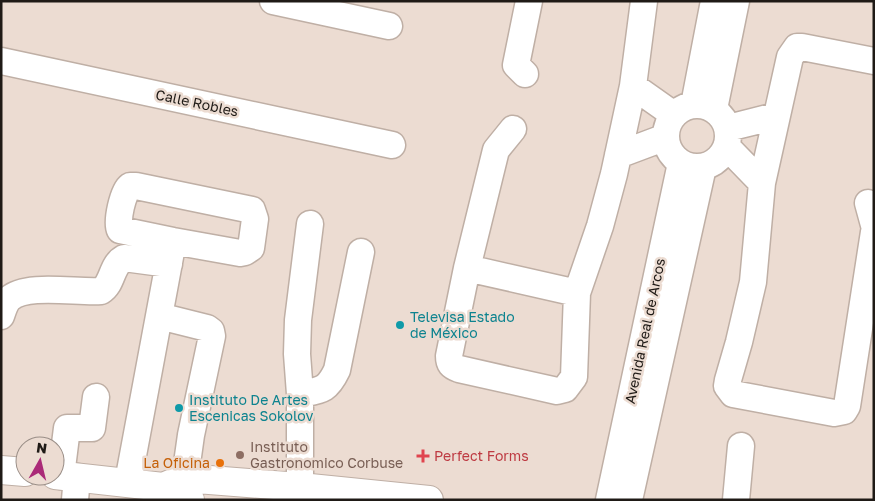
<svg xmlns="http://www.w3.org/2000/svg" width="875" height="501" font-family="'Golos Text',sans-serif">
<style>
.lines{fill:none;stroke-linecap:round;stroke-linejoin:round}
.minor-casing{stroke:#bfafa5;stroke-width:29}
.major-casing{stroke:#bfafa5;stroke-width:30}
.minor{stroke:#fff;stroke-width:26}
.major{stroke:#fff;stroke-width:28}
.culture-dot{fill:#0f9aa8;stroke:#ecdcd2;stroke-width:2}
.education-dot{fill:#8d6e63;stroke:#ecdcd2;stroke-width:2}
.health-dot{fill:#e0444e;stroke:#ecdcd2;stroke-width:2}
.food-dot{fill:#e8710a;stroke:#ecdcd2;stroke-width:2}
.labels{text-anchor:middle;stroke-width:5;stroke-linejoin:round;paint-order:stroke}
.street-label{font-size:14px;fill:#1f1a16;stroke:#ecdcd2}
.culture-label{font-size:14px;fill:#0d838f;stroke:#ecdcd2;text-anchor:start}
.education-label{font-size:14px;fill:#785e54;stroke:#ecdcd2;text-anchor:start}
.health-label{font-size:14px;fill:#be3a42;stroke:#ecdcd2;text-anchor:start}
.food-label{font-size:14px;fill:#c56008;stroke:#ecdcd2;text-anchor:end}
</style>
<rect width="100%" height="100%" fill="#ecdcd2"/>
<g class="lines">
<g class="minor-casing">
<path id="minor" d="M273,1L389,26
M1,61L392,145
M874,61L802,47H797L790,57L762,183L753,282L739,342L728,380L727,386L733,394L834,413L844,411L847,406L874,232
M525,74L516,65L529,1
M633,86L674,115
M666 136a31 31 0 1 1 62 0a31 31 0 1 1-62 0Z
M694,105L714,1
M714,109L736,1
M728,128L776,116
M513,129L496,150L467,268L449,356C449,364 451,366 459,369L557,391L565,389L574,377L577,293L600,226L614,174L633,86L644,1
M727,147L762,183
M618,155L666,137
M130,186H136L252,210L255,219L251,248L245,252L240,253L173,241L120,230C116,222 123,191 130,186Z
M868,203L874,225
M467,268L577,293
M1,316C3,310 5,303 9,299C26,283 77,293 101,291C113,284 111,265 124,258L169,264
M159,316L207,328L211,331L212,336L191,435L182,499
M300,394L297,354L298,320L310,224
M61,476L67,428H92L96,397
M128,482L173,241
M300,487V394C321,390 327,391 337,370L361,252
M75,500L77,477
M609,500L681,163
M629,500L703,167
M736,500L741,446"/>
</g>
<g class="major-casing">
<path id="major" d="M1,470L25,472
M55,475L163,487L178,498L190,500
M163,487L184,478L300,487L429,500"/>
</g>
<use href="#minor" class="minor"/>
<use href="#major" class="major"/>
</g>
<g class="culture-dot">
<circle cx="400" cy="325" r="5"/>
<circle cx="179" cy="408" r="5"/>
</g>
<circle class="education-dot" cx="240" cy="455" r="5"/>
<path class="health-dot" d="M420.5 448.5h5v5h5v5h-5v5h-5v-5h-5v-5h5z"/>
<circle class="food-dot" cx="220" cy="463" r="5"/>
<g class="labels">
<g class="street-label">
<text transform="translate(197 103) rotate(12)" y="5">Calle Robles</text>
<text transform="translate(645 331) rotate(-78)" y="5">Avenida Real de Arcos</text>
</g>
<g class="culture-label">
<text x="410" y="322">Televisa Estado<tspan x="410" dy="16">de México</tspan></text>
<text x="189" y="405">Instituto De Artes<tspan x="189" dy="16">Escenicas Sokolov</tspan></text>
</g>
<g class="education-label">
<text x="250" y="452">Instituto<tspan x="250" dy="16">Gastronomico Corbuse</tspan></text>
</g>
<g class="health-label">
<text x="434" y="461">Perfect Forms</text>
</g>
<g class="food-label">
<text x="210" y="468">La Oficina</text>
</g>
</g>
<rect width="875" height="501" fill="none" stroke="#1f1a16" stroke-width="5"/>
<g transform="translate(40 461) rotate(8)"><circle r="24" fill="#ecdcd2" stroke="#9a8e87"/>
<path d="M0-4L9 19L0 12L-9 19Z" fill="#aa2a78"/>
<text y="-8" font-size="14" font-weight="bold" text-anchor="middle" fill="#1f1a16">N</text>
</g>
</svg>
